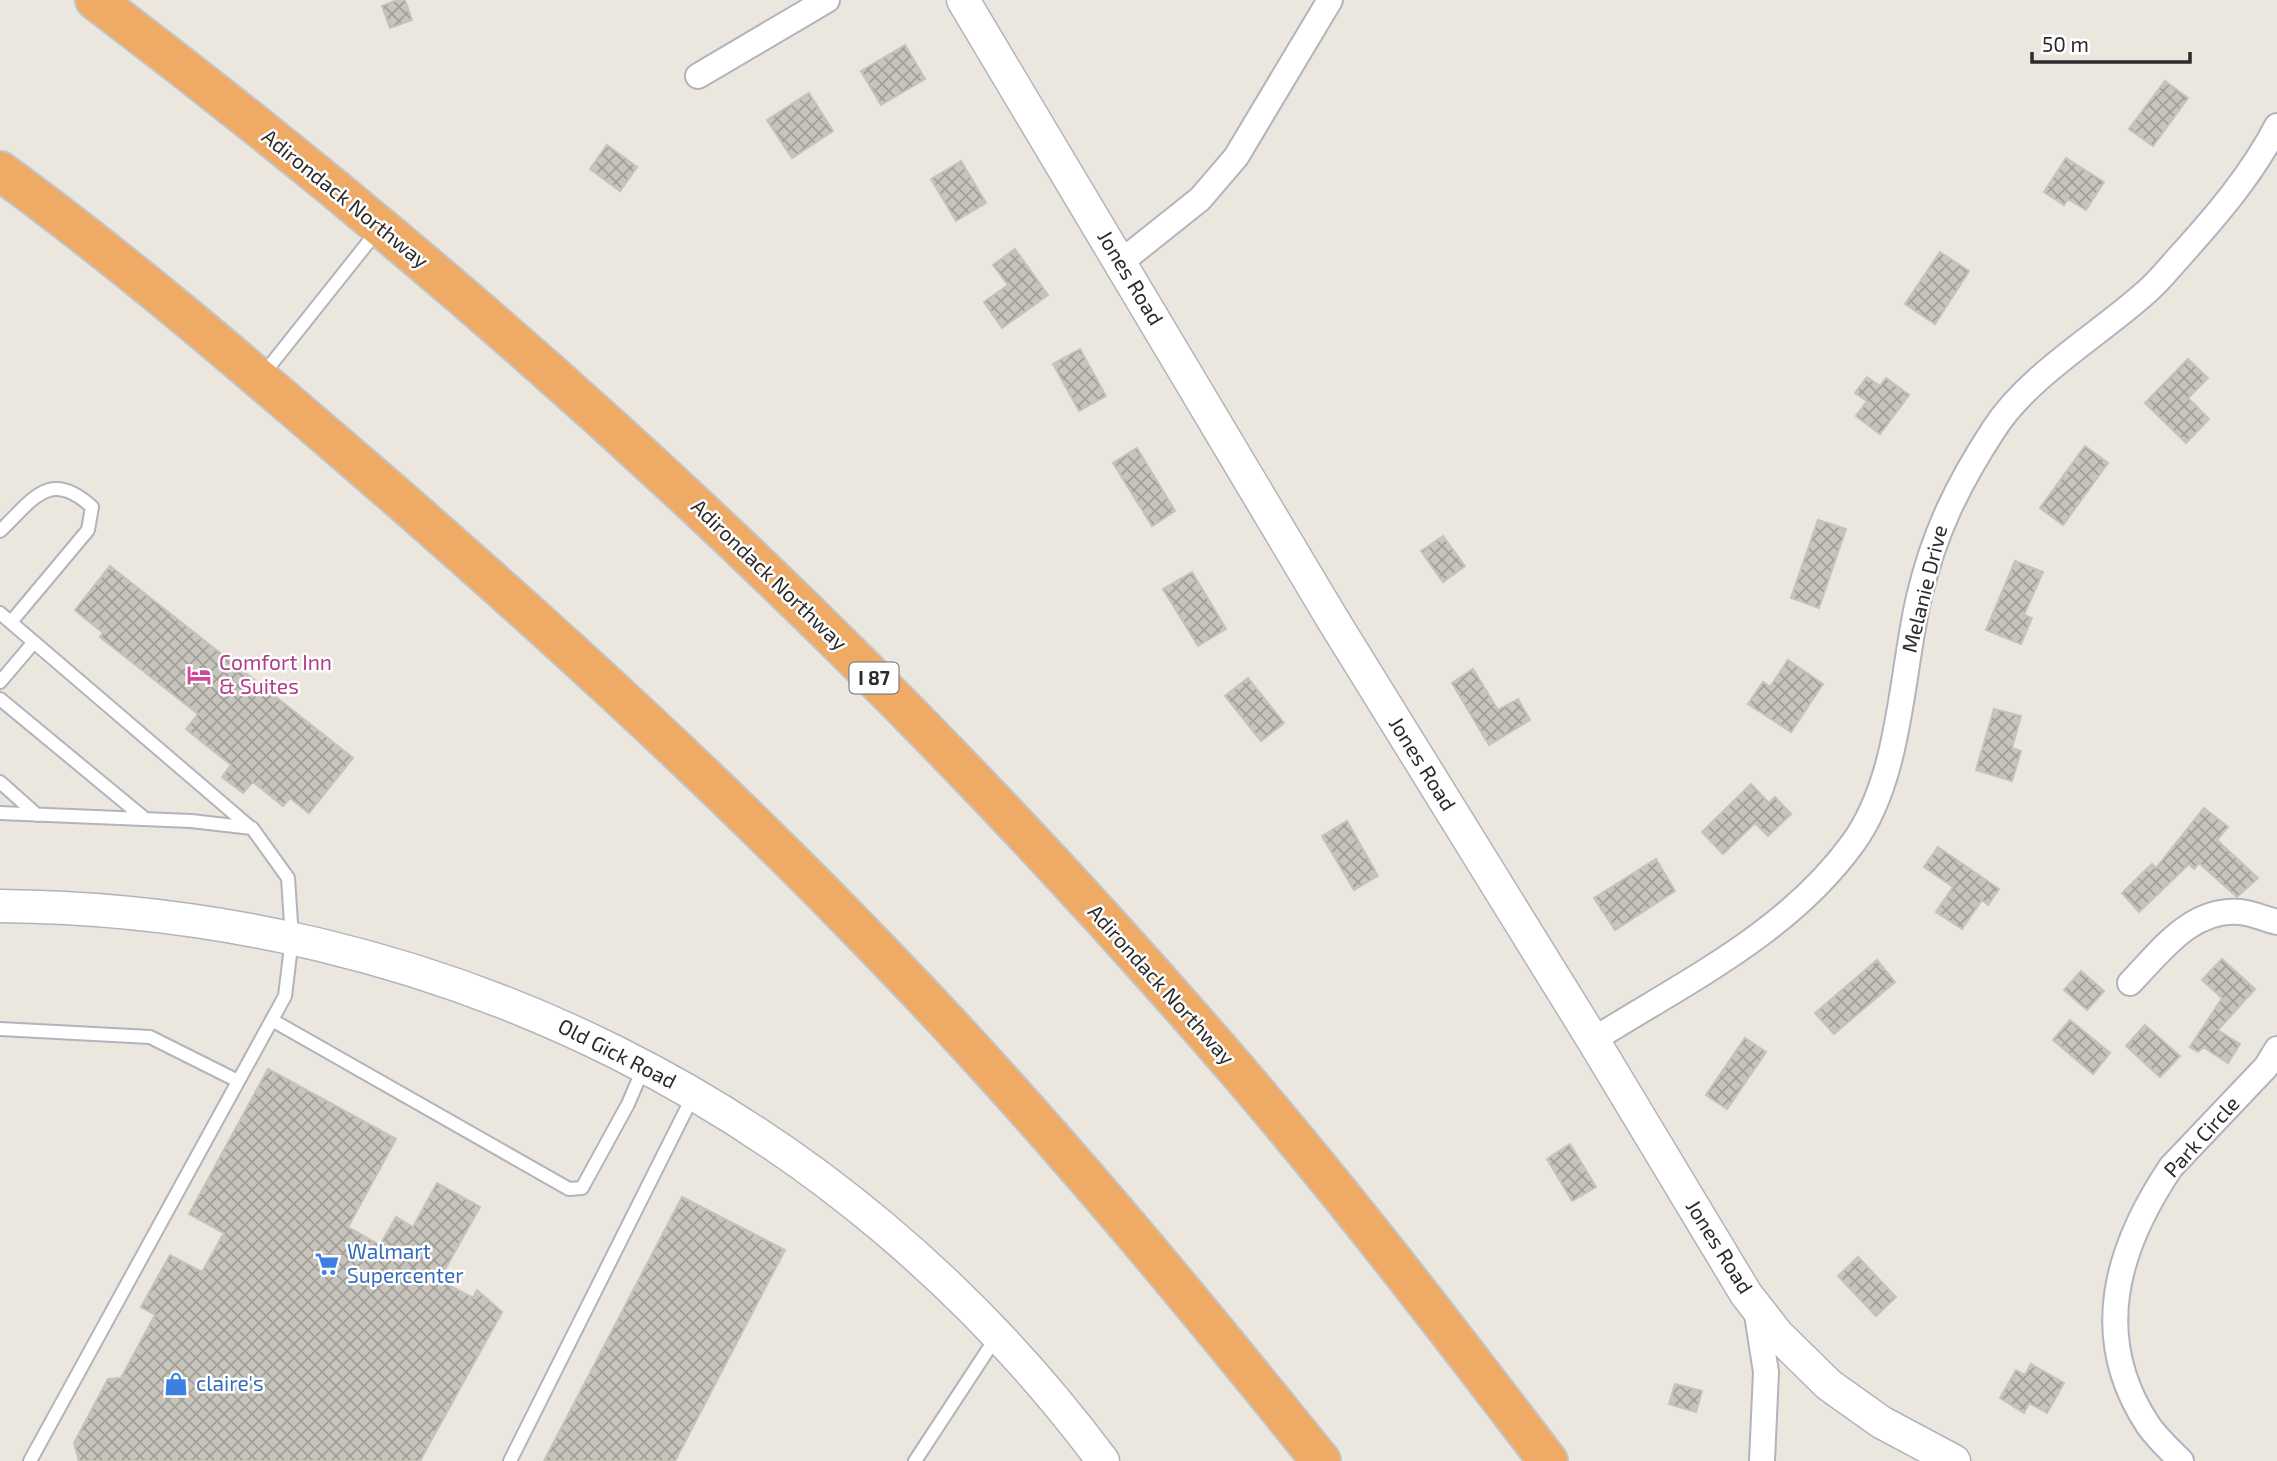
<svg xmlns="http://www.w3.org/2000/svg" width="2277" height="1461" font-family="'Exo 2',sans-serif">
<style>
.building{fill:url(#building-cross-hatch);stroke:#c7c2b8;stroke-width:2}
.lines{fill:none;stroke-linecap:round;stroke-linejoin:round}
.service-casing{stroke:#b2b3bd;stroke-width:16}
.minor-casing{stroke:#b2b3bd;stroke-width:28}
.tertiary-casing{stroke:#b2b3bd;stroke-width:35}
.motorway-casing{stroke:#c4c4c4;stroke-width:42}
.service{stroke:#fff;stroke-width:12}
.minor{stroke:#fff;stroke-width:24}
.tertiary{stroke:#fff;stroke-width:32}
.motorway{stroke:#efaa65;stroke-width:38}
.labels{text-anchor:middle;stroke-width:5;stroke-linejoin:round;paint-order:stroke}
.shield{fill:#fff;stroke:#6b6b6b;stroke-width:2}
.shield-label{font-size:19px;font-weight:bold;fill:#2b2b2b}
.street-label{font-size:21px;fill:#2b2b2b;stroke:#fff}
.hotel-label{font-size:21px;fill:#b23c85;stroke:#fff;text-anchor:start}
.shop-label{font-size:21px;fill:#366cbe;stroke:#fff;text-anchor:start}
</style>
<defs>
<pattern id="building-cross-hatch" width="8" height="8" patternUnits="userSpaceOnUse" patternTransform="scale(1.75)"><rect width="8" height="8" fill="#c7c4bd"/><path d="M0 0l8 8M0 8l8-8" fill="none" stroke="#a29f9a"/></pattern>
</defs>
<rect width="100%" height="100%" fill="#ebe6de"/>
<path class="building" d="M397,0H405L412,20L390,28L382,6Z
M905,45L925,79L881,105L861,71Z
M2165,81L2188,98L2153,146L2129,129Z
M809,93L833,131L792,158L767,120Z
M607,145L637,167L620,191L590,169Z
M2066,158L2104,182L2086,210L2068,199L2064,205L2044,192Z
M961,161L986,203L956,221L931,179Z
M1015,249L1048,295L1002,328L984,302L1008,285L993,265Z
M1940,252L1969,271L1935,324L1905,304Z
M1080,349L1106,396L1079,411L1053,364Z
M2188,359L2208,378L2188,398L2209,419L2186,443L2145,403Z
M1867,377L1880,386L1886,378L1909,395L1880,434L1856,416L1867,401L1855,393Z
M2085,446L2108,463L2063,525L2040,508Z
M1137,448L1175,511L1152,526L1113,463Z
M1818,520L1846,529L1819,608L1791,598Z
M1443,536L1465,566L1443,582L1421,551Z
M2015,561L2043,572L2024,615L2032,618L2021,644L1986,630Z
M110,566L353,758L309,813L290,798L283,806L253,782L243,793L222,777L231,765L186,729L198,714L100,637L103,633L75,610Z
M1192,572L1226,629L1198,646L1163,589Z
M1788,660L1823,684L1791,732L1748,704L1763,682L1770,687Z
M1473,669L1498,710L1518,699L1530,720L1489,745L1452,683Z
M1248,678L1284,723L1261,741L1225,696Z
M1994,709L2021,716L2012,748L2021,751L2012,781L1976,770Z
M1751,784L1769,803L1775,797L1791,814L1768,836L1755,823L1723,854L1702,832Z
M2204,808L2228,827L2217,840L2258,878L2237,897L2199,863L2194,869L2189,864L2139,912L2122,893L2152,864L2156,868Z
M1347,821L1378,876L1354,890L1322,836Z
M1938,847L1999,889L1988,905L1982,900L1962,929L1936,912L1953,887L1924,867Z
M1656,859L1675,891L1615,930L1594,898Z
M2222,959L2255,989L2218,1030L2240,1044L2228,1063L2203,1047L2198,1052L2190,1047L2222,998L2202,980Z
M1877,960L1895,982L1834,1034L1815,1013Z
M2081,971L2104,991L2087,1010L2064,990Z
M2070,1020L2110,1053L2093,1074L2053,1040Z
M2145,1025L2180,1056L2160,1077L2126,1046Z
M1745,1038L1766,1052L1727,1109L1706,1095Z
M268,1069L396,1139L348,1227L380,1245L396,1217L413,1227L437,1183L480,1207L439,1280L473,1298L477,1290L502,1312L420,1461H79L74,1443L108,1379L121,1378L155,1315L141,1307L170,1255L202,1272L224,1233L189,1214Z
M1570,1144L1596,1187L1572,1201L1547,1159Z
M682,1197L785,1250L675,1461H544Z
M1858,1257L1896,1297L1876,1316L1838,1276Z
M2031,1364L2064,1383L2047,1413L2029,1403L2024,1413L2000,1398L2016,1370L2025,1375Z
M1675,1384L1702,1391L1696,1412L1669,1404Z"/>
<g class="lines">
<g class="service-casing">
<path id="service" d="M261,377L378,230
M0,531C33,500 49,468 92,507L88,530L11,622
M0,613L251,828
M0,682L34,642
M0,699L144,818
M0,782L37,815
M0,813L191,821L252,828L288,878L292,938L285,996L30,1461
M272,1020L569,1189L582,1188L628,1104L643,1069
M0,1029L150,1037L238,1081
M510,1461L692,1098
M915,1461L997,1336"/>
</g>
<g class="minor-casing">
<path id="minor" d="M698,76L827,0
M1121,262L1200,199L1236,157L1330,0
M2130,983C2161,951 2191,908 2240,912C2252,913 2265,919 2277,922
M1593,1040C1685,982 1788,933 1853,843C1901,777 1901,674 1919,597C1934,533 1958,484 1994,429C2028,376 2097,336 2144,294C2158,283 2169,268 2181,255C2217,215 2252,174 2277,126
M1756,1308L1766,1372L1762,1461
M2181,1461C2170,1450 2157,1438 2148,1425C2090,1337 2116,1249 2171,1167L2266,1067L2277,1049"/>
</g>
<g class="tertiary-casing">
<path id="tertiary" d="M963,0L1333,620L1593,1040L1746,1294L1778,1335L1829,1385L1881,1422L1954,1461
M0,906C438,910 841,1109 1103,1461"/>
</g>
<g class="motorway-casing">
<path id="motorway" d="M95,0C506,311 879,657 1217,1047C1333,1180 1441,1321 1548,1461
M0,171C133,268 257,376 381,483C559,638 733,797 896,968C1046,1124 1185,1292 1321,1461"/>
</g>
<use href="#service" class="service"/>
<use href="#minor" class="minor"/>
<use href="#tertiary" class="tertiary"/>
<use href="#motorway" class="motorway"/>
</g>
<defs>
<g id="hotel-bare" transform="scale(1.89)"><path d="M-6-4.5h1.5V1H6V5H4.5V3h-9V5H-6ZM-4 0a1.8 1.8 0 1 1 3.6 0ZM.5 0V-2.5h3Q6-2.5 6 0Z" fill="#d1479c" stroke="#fff" stroke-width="2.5" paint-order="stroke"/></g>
<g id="supermarket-bare" transform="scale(1.89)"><path d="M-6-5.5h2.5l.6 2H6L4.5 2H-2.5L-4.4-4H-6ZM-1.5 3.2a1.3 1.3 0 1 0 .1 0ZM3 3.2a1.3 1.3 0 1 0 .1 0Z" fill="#3f7fe0" stroke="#fff" stroke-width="2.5" paint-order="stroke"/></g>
<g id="shop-bare" transform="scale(1.89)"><path d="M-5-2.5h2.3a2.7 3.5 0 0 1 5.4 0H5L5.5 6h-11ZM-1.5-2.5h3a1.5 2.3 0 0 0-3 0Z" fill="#3f7fe0" stroke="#fff" stroke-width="2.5" paint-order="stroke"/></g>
</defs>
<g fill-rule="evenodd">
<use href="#hotel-bare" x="199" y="675"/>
<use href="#supermarket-bare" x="327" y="1264"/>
<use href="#shop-bare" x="176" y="1384"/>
</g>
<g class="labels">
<rect class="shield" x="849.5" y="662.5" width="49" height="31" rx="5"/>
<g class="shield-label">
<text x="874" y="685">I 87</text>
</g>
<g class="street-label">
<text transform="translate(345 199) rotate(39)" y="7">Adirondack Northway</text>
<text transform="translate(1130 278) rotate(59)" y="7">Jones Road</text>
<text transform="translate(769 575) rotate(44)" y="7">Adirondack Northway</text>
<text transform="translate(1925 589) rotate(-76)" y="7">Melanie Drive</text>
<text transform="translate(1422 764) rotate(58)" y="7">Jones Road</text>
<text transform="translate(1161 985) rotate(48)" y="7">Adirondack Northway</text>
<text transform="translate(617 1054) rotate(27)" y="7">Old Gick Road</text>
<text transform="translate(2202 1137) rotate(-48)" y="7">Park Circle</text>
<text transform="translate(1719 1247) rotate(58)" y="7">Jones Road</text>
</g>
<g class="hotel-label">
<text x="219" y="670">Comfort Inn<tspan x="219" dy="24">&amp; Suites</tspan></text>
</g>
<g class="shop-label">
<text x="347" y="1259">Walmart<tspan x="347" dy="24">Supercenter</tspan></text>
<text x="196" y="1391">claire's</text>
</g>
</g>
<path d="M2032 52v10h158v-10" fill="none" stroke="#2b2b2b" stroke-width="3.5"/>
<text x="2042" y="52" font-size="21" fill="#2b2b2b" stroke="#ffffff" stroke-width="5" paint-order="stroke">50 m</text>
</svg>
